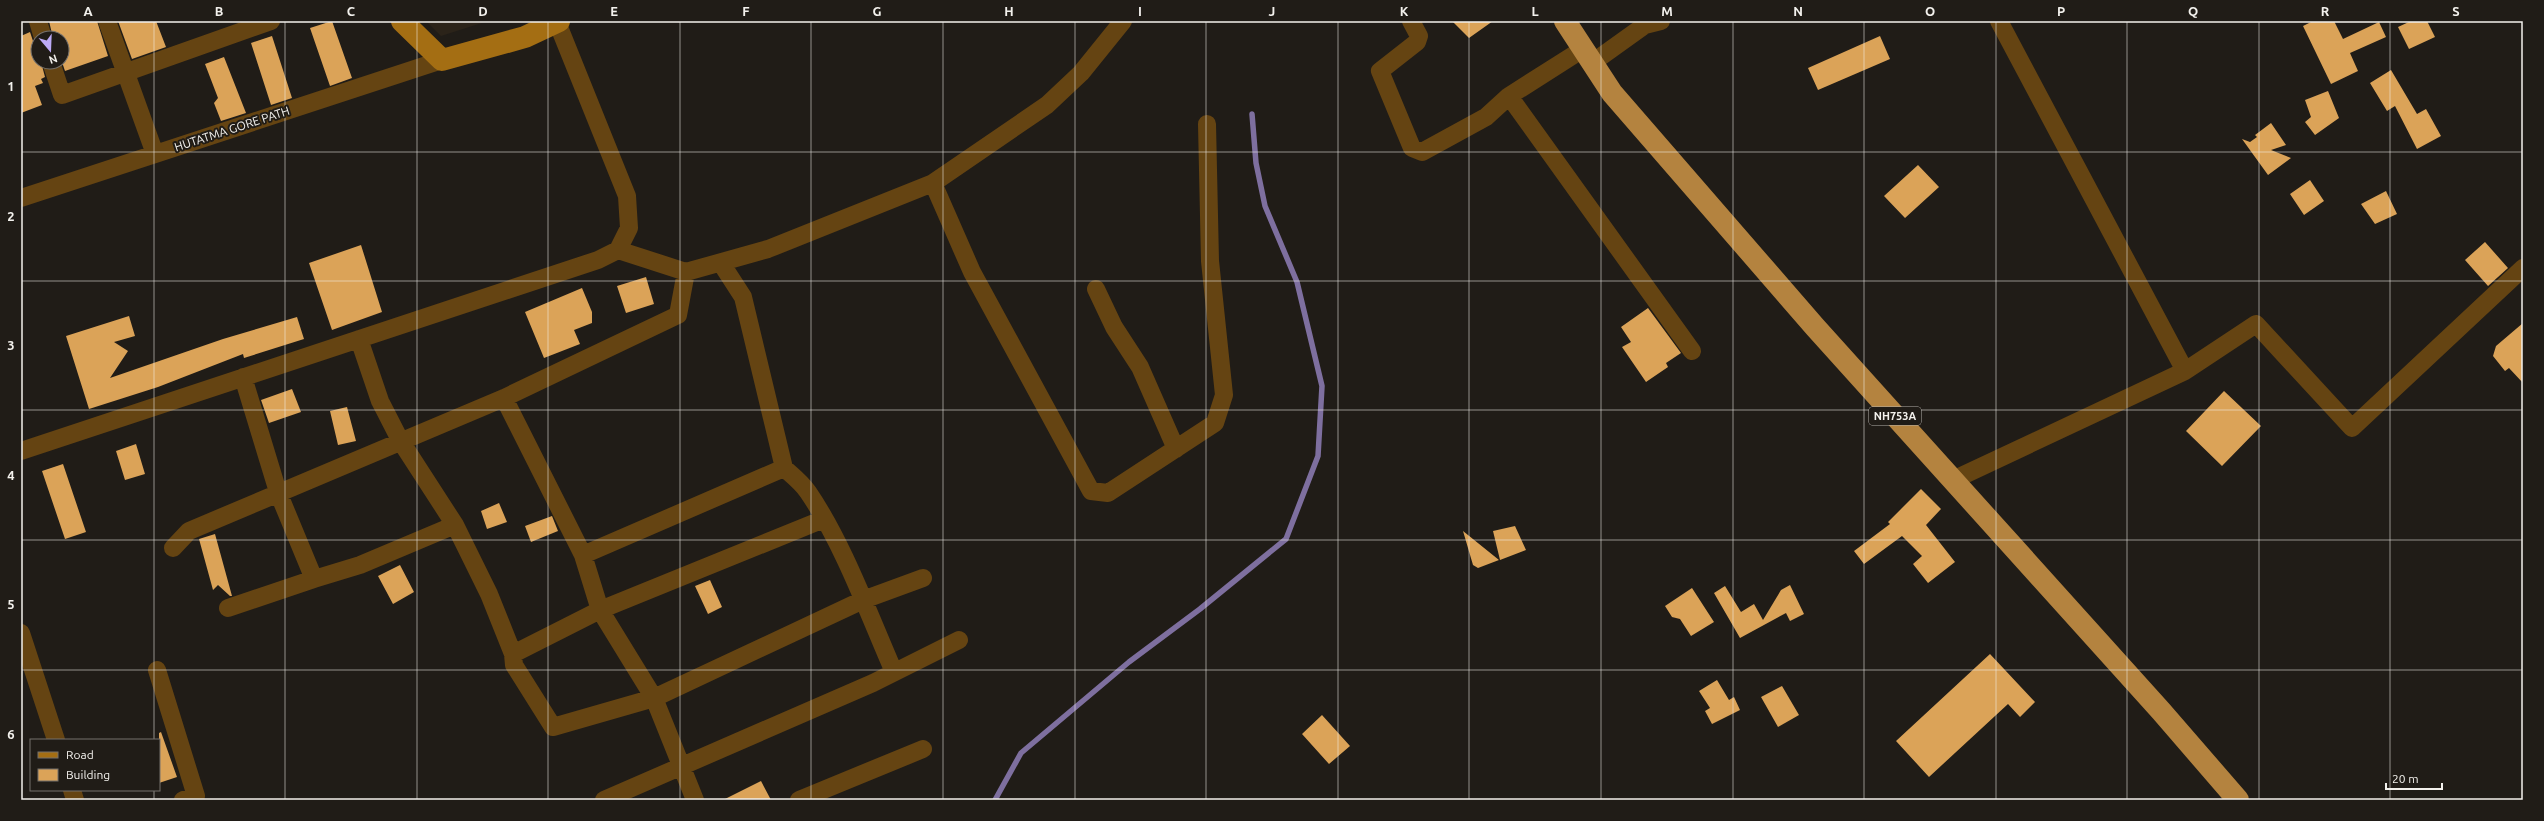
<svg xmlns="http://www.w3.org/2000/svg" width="2544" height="821" font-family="Ubuntu,sans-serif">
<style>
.built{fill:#2b2319}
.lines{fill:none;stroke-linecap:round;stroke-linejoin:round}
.stream{stroke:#7e6f9f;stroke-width:5.5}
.building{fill:#dba358}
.minor{stroke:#654412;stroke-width:18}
.major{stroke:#a46e13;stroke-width:22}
.highway{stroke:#b4833f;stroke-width:22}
.grid{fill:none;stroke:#f3f1ed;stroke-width:1;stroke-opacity:0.55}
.labels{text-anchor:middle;stroke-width:4;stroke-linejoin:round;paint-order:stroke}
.shield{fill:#201c17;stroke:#b4b1ad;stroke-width:1}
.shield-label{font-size:11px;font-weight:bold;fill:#f3f1ed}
.street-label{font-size:12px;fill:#f3f1ed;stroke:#201c17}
.neatline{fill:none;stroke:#f3f1ed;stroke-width:1.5}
.grid-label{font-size:13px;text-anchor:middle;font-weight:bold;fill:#f3f1ed}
</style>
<rect width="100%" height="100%" fill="#201c17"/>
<path class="built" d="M426,21H488L441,36Z"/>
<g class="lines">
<path class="stream" d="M995,800L1021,753L1129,662L1200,609L1286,539L1318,456L1322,386L1297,282L1265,206L1256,163L1252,114"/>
</g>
<path class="building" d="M49,21H97L108,56L65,71L62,62V38H53Z
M118,21H156L166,47L132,59Z
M332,21L352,78L330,86L310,28Z
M1452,21H1493L1469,38Z
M2313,21H2334L2343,39L2379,22L2386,37L2350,53L2358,71L2331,84L2303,26Z
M2411,21H2427L2435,37L2409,49L2398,27Z
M30,32L33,41L38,47V62H41L45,77L41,79L43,83L35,86L42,105L21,113V36Z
M272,36L292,98L271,105L251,43Z
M1880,36L1890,59L1818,90L1808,68Z
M224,57L246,113L221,121L214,103L218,98L205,64Z
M2391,70L2417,114L2426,109L2441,136L2417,149L2395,106L2387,111L2370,83Z
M2328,91L2339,118L2315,135L2305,122L2311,117L2305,100Z
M2271,123L2286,145L2271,150L2291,158L2268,175L2242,139L2250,142L2257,137L2255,135Z
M1918,165L1939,187L1905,218L1884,196Z
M2310,180L2324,201L2304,215L2290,194Z
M2386,191L2397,214L2375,224L2361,204Z
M2485,242L2508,268L2488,286L2465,260Z
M361,245L382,312L332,330L309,263Z
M646,277L654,304L626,313L617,286Z
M582,288L592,312V323L574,330L580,344L544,358L525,312Z
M1648,308L1681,353L1666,363L1668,367L1646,382L1622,347L1631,342L1621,327Z
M129,316L135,336L114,342L128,351L110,378L223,339L297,317L304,339L244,358L243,354L158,387L89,409L66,336Z
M2523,323V383L2509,368L2505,371L2493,356L2496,346Z
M292,389L301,412L269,423L261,400Z
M2224,391L2261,426L2222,466L2186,431Z
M347,407L356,441L338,445L330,411Z
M136,444L145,474L125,480L116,451Z
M63,464L86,532L65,539L42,471Z
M1921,489L1941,509L1926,525L1955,562L1928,583L1913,564L1922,556L1902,536L1864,564L1854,551L1890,524L1888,522Z
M499,503L507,522L487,529L481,511Z
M552,516L558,531L531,542L525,526Z
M1515,526L1526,550L1500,560L1493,531Z
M1463,531L1499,560L1478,568L1473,565Z
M215,534L232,596H230L218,585L213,590L199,539Z
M400,565L414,592L393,604L378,576Z
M710,580L722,607L708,614L695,586Z
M1790,585L1804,614L1790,621L1786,613L1740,638L1714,593L1725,586L1741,612L1754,604L1763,620L1781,590Z
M1692,588L1714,622L1691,636L1680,619L1672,617L1665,606Z
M1990,654L2035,702L2020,717L2008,704L1929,777L1896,741Z
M1717,680L1729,700L1734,697L1740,710L1712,724L1705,711L1710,708L1699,691Z
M1782,686L1799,715L1778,727L1761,697Z
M1322,715L1350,746L1329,764L1302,734Z
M161,732L177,777L159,783V733Z
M761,781L771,800H723Z"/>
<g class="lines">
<path class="minor" d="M38,21L43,38
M107,21L155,154
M1411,21L1419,36L1417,42L1380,71L1412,148L1422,152L1486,117L1509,96L1583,49
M51,62L62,95L271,21
M1592,63L1645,25L1661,21
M1509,96L1692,351
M933,183L972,272L1091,491L1108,493L1215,423L1224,395L1210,261L1207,124
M21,198L442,60
M618,250L686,272L768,249L933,183L1047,105L1081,73L1123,21
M1096,289L1114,327L1140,367L1176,449
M359,339L380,401L400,440L455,525L489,594L513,654L514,665L553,727L654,698L863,600L923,578
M2185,371L2256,324L2352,428L2523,268
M504,398L583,555L600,610L654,698L695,800
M21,451L598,260L618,250L629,228L627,196L557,22
M784,468C792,475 802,483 808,492C843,543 869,615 894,672
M1953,480L2185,371L1999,21
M173,548L189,531L504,398L678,315L686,272
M583,555L784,468L743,297L721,263
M314,579L360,565L455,525
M228,608L314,579L278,492L243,377
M21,633L56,740
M513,654L600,610L824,519
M157,670L196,796L183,800
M72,790L75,800
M604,800L873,683L959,640
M799,800L923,749"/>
<path class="major" d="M402,21L442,60L525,37L559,21"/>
<path class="highway" d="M1565,21L1612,93L1815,327L2161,711L2238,800"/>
</g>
<path class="grid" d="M154,21V740M285,21V800M417,21V800M548,21V800M680,21V800M811,21V800M943,21V800M1075,21V800M1206,21V800M1338,21V800M1469,21V800M1601,21V800M1733,21V800M1864,21V800M1996,21V800M2127,21V800M2259,21V800M2390,21V800M21,152H2523M21,281H2523M21,410H2523M21,540H2523M21,670H2523M154,790V800"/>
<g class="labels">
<rect class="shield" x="1869" y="407" width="52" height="18" rx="3"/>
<g class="shield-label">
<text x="1895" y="420">NH753A</text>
</g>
<g class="street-label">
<text transform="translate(232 129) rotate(-18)" y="4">HUTATMA GORE PATH</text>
</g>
</g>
<rect width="2544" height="821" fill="none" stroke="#201c17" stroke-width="44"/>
<rect x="30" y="739" width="130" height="52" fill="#201c17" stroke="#74716d"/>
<rect x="38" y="752" width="20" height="6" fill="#a46e13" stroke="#74716d"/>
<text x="66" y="759" font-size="12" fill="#f3f1ed">Road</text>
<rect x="38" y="769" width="20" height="12" fill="#dba358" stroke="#74716d"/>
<text x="66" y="779" font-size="12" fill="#f3f1ed">Building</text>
<g transform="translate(50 50) rotate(161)"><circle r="19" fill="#201c17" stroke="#74716d"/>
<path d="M0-3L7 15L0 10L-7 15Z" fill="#bcaaf6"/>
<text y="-6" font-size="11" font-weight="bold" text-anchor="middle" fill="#f3f1ed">N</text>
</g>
<path d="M2386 783v6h56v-6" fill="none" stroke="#f3f1ed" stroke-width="2"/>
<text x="2392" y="783" font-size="12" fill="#f3f1ed" stroke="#201c17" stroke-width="3" paint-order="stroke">20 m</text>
<rect x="22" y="22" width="2500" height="777" class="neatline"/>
<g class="grid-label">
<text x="88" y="16">A</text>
<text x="219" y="16">B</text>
<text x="351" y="16">C</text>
<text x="483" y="16">D</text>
<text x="614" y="16">E</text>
<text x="746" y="16">F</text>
<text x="877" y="16">G</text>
<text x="1009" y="16">H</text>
<text x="1140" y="16">I</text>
<text x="1272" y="16">J</text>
<text x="1404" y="16">K</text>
<text x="1535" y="16">L</text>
<text x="1667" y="16">M</text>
<text x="1798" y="16">N</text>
<text x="1930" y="16">O</text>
<text x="2061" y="16">P</text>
<text x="2193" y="16">Q</text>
<text x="2325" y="16">R</text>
<text x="2456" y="16">S</text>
<text x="11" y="91">1</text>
<text x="11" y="221">2</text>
<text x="11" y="350">3</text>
<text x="11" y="480">4</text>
<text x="11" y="609">5</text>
<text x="11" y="739">6</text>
</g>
</svg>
